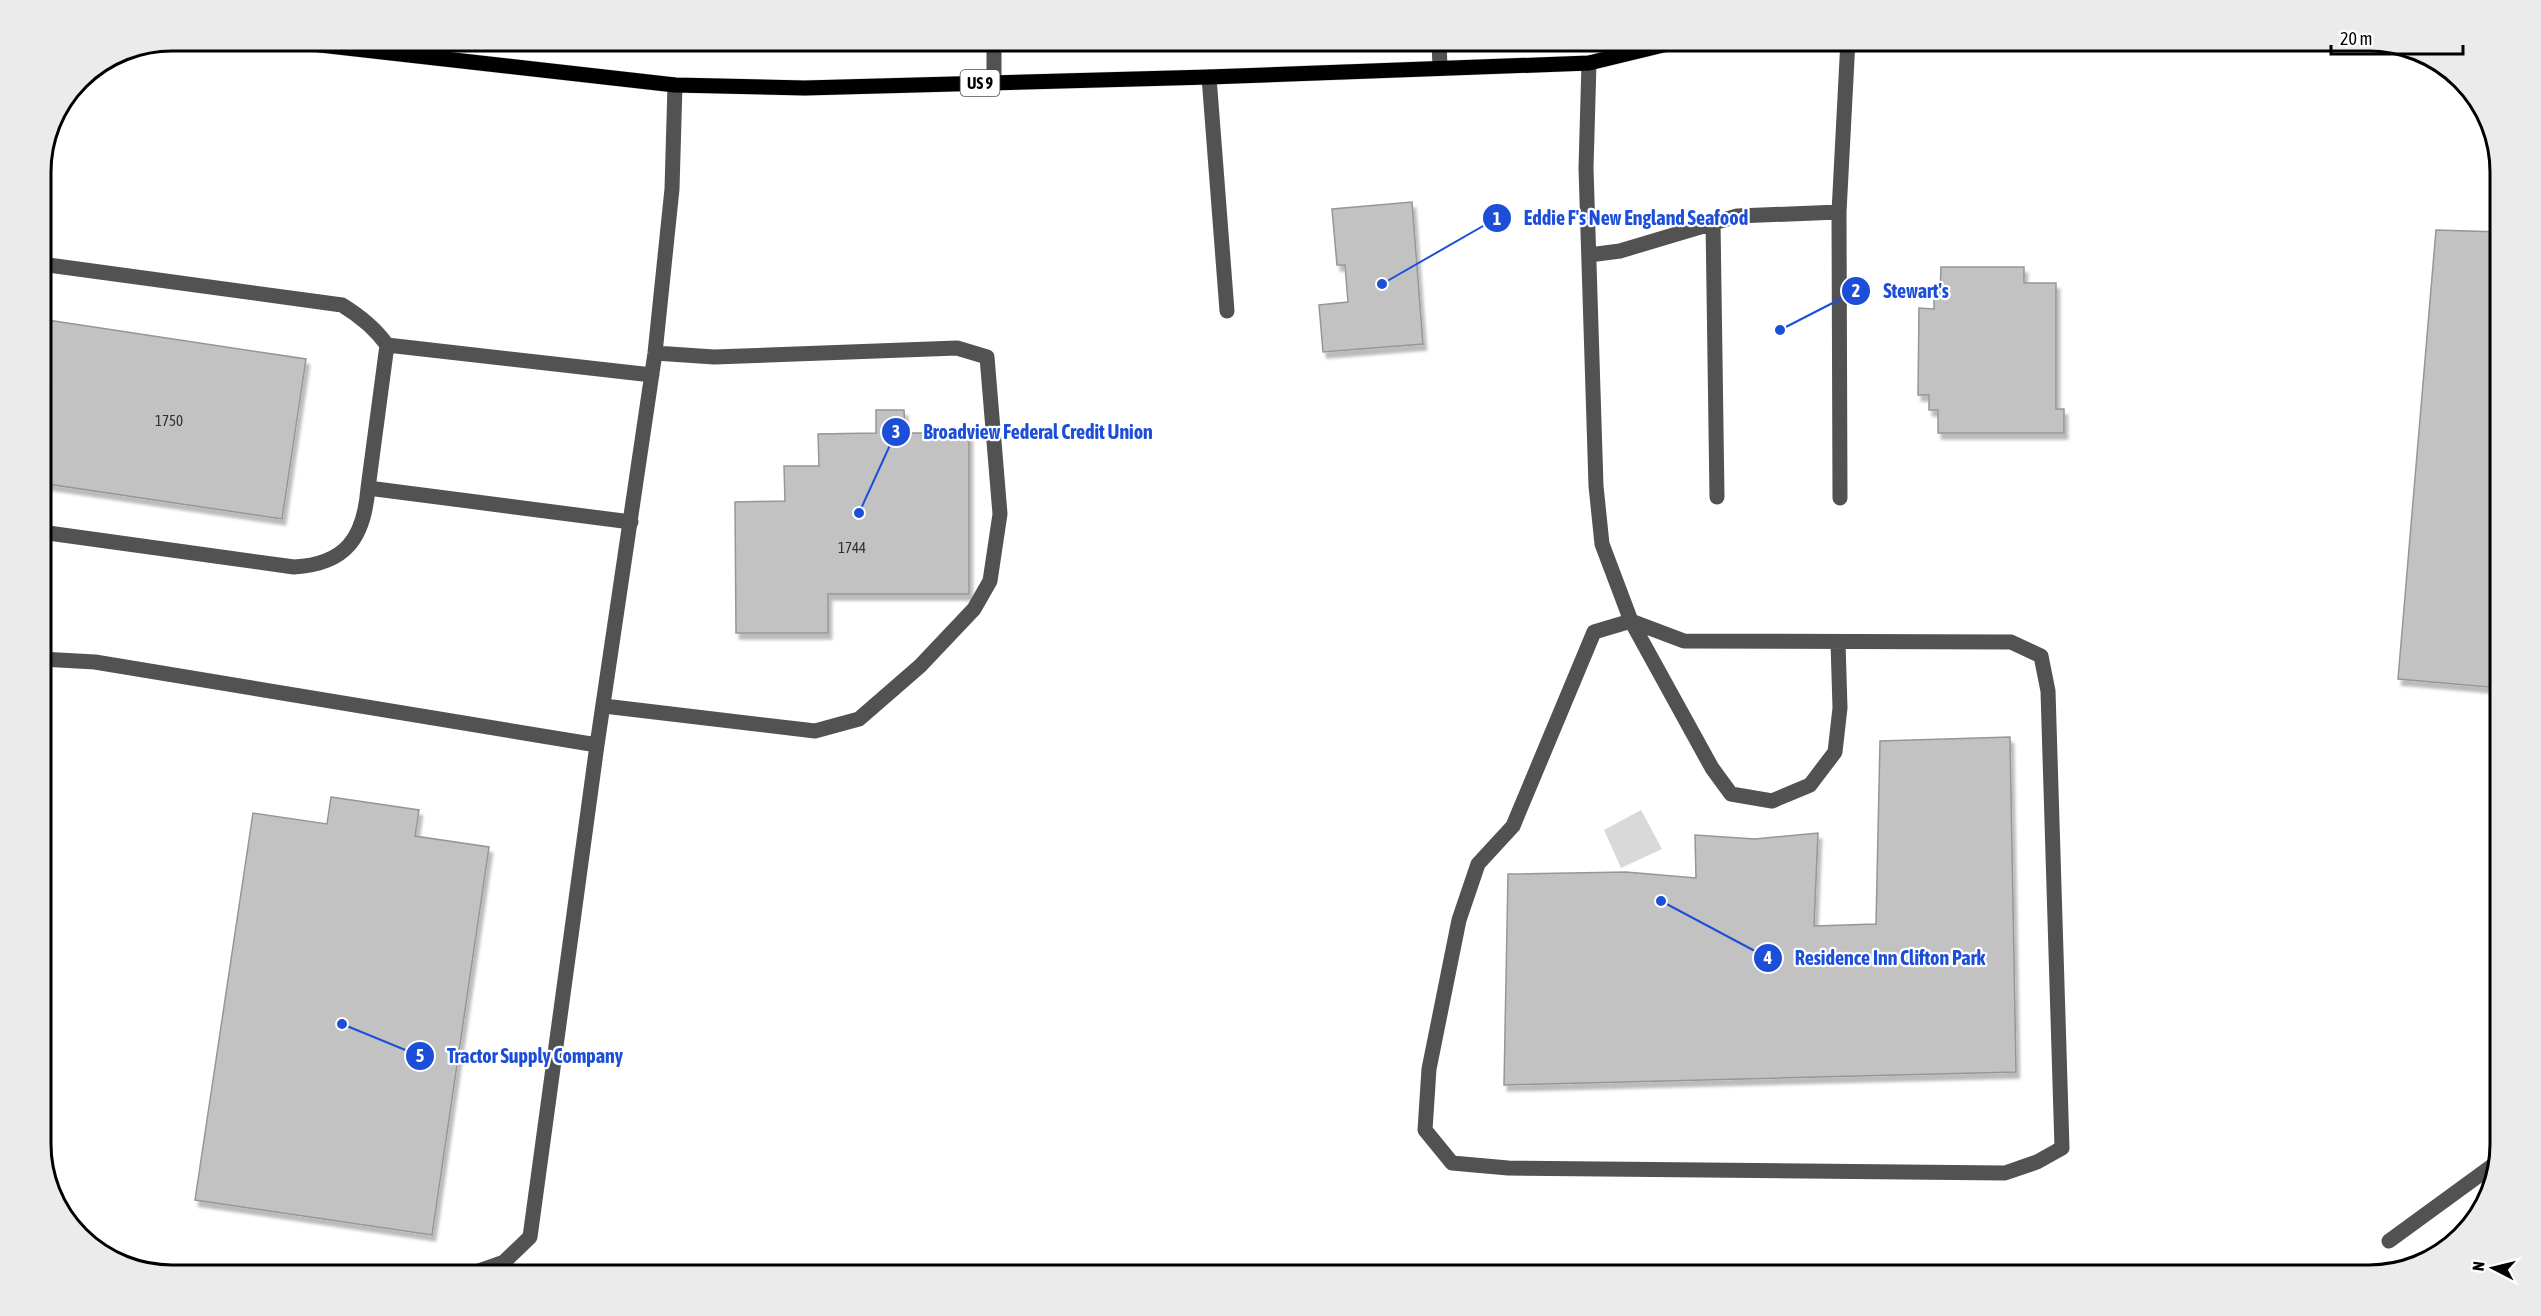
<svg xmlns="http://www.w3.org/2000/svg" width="2541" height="1316" font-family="'Asap Condensed',sans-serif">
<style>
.pitch{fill:#d9d9d9}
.building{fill:#c2c2c2;stroke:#969696;stroke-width:1.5;filter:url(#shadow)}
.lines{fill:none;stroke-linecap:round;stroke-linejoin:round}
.major-casing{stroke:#dbdbdb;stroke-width:16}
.minor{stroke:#525252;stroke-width:15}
.major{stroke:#000;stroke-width:15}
.labels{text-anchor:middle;stroke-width:4.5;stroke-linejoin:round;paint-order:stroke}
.number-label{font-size:15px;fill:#303030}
.shield{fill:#fff;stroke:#4c4c4c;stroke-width:1.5}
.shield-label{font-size:16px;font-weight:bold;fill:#000}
.rim{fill:none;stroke:#000;stroke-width:3}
.leader{fill:none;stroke:#1d4ed8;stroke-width:2}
.callout-dot{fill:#1d4ed8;stroke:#fff;stroke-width:2}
.mark-label{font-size:18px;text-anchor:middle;font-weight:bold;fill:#fff}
.callout-label{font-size:20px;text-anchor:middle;font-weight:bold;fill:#1d4ed8;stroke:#fff;stroke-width:4.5;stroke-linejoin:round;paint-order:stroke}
</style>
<defs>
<filter id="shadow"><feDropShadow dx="3.5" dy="6" stdDeviation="1.5" flood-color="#0004"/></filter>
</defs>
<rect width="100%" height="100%" fill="#fff"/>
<path class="pitch" d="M1641,810L1662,849L1621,868L1604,830Z"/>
<path class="building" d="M1412,202L1423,344L1323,352L1319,305L1348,302L1345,265H1337L1332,209Z
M2436,230L2500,232V688L2398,679Z
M1941,267H2024V283H2056V409H2064V433H1938V410H1929V395H1918L1919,308L1934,309V295H1940Z
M41,319L306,359L282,519L41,483Z
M876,410H904L905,433H969V594H828V633H736L735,502L785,501L784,466H819L818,434L876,433Z
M2010,737L2016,1072L1504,1085L1508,874L1626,872L1696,878L1695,835L1755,839L1818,833L1814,926L1876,924L1880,741Z
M331,797L419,810L415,836L489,847L432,1235L195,1200L253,813L327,824Z"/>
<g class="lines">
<g class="major-casing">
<path id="major" d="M276,40L675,85L805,88L1209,77L1589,63L1684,40"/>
</g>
<path class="minor" d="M994,40V82
M1439,40L1440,68
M1589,63L1586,168L1596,486L1602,544L1631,621L1712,768L1731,794L1772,801L1810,785L1835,752L1840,708L1838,642
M1209,77L1227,311
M1839,212L1848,40
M1713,221L1717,497
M1589,255L1620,251L1737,216L1839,212L1840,498
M41,264L342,305C360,316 375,328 387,345
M631,522L368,488L387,345L652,375
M41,532L294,567C346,564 364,538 368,488
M1631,621L1684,641L2011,642L2041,656L2048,691L2062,1148L2037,1162L2005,1173L1508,1168L1452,1163L1425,1130L1429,1069L1459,920L1478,864L1513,826L1594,632Z
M41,659L95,662L597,745
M604,706L815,731L859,719L920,666L974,609L990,581L1000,514L987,357L957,348L714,357L655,353
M2389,1241L2496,1163
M160,1273L421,1275
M467,1275L504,1262L530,1237L597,745L655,353L672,189L675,85"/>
<use href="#major" class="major"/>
</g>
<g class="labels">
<g class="number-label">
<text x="169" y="426">1750</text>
<text x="852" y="553">1744</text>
</g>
<rect class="shield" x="960.5" y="70" width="39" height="26" rx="4.5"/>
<g class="shield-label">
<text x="980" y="89">US 9</text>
</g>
</g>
<path d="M0 0H2541V1316H0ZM172 51H2369A121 121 0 0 1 2490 172V1144A121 121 0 0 1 2369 1265H172A121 121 0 0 1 51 1144V172A121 121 0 0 1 172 51Z" fill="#ebebeb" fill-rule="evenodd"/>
<path class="rim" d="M172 51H2369A121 121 0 0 1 2490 172V1144A121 121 0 0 1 2369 1265H172A121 121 0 0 1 51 1144V172A121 121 0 0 1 172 51Z"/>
<path class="leader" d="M1382 284L1497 218M1780 330L1856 291M859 513L896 432M1661 901L1768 958M342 1024L420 1056"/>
<g class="callout-dot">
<circle cx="1382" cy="284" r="6"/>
<circle cx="1780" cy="330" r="6"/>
<circle cx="859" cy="513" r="6"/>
<circle cx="1661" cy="901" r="6"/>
<circle cx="342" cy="1024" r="6"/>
<circle cx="1497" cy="218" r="15"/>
<circle cx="1856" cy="291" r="15"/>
<circle cx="896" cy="432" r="15"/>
<circle cx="1768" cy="958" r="15"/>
<circle cx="420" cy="1056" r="15"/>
</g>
<g class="mark-label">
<text x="1497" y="225">1</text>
<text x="1856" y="297">2</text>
<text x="896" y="438">3</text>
<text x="1768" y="964">4</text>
<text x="420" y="1062">5</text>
</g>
<g class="callout-label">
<text x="1636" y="225">Eddie F's New England Seafood</text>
<text x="1916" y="298">Stewart's</text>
<text x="1038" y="439">Broadview Federal Credit Union</text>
<text x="1890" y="965">Residence Inn Clifton Park</text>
<text x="535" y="1063">Tractor Supply Company</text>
</g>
<g transform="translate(2493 1268) rotate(277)" stroke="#ffffff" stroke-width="4.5" paint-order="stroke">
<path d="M0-4.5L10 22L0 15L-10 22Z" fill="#000000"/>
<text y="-9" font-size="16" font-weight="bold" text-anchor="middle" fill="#000000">N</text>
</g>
<path d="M2331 45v9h132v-9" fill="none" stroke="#000000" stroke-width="3"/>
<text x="2340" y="45" font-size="18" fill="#000000" stroke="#ffffff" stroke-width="4.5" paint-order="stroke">20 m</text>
</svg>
